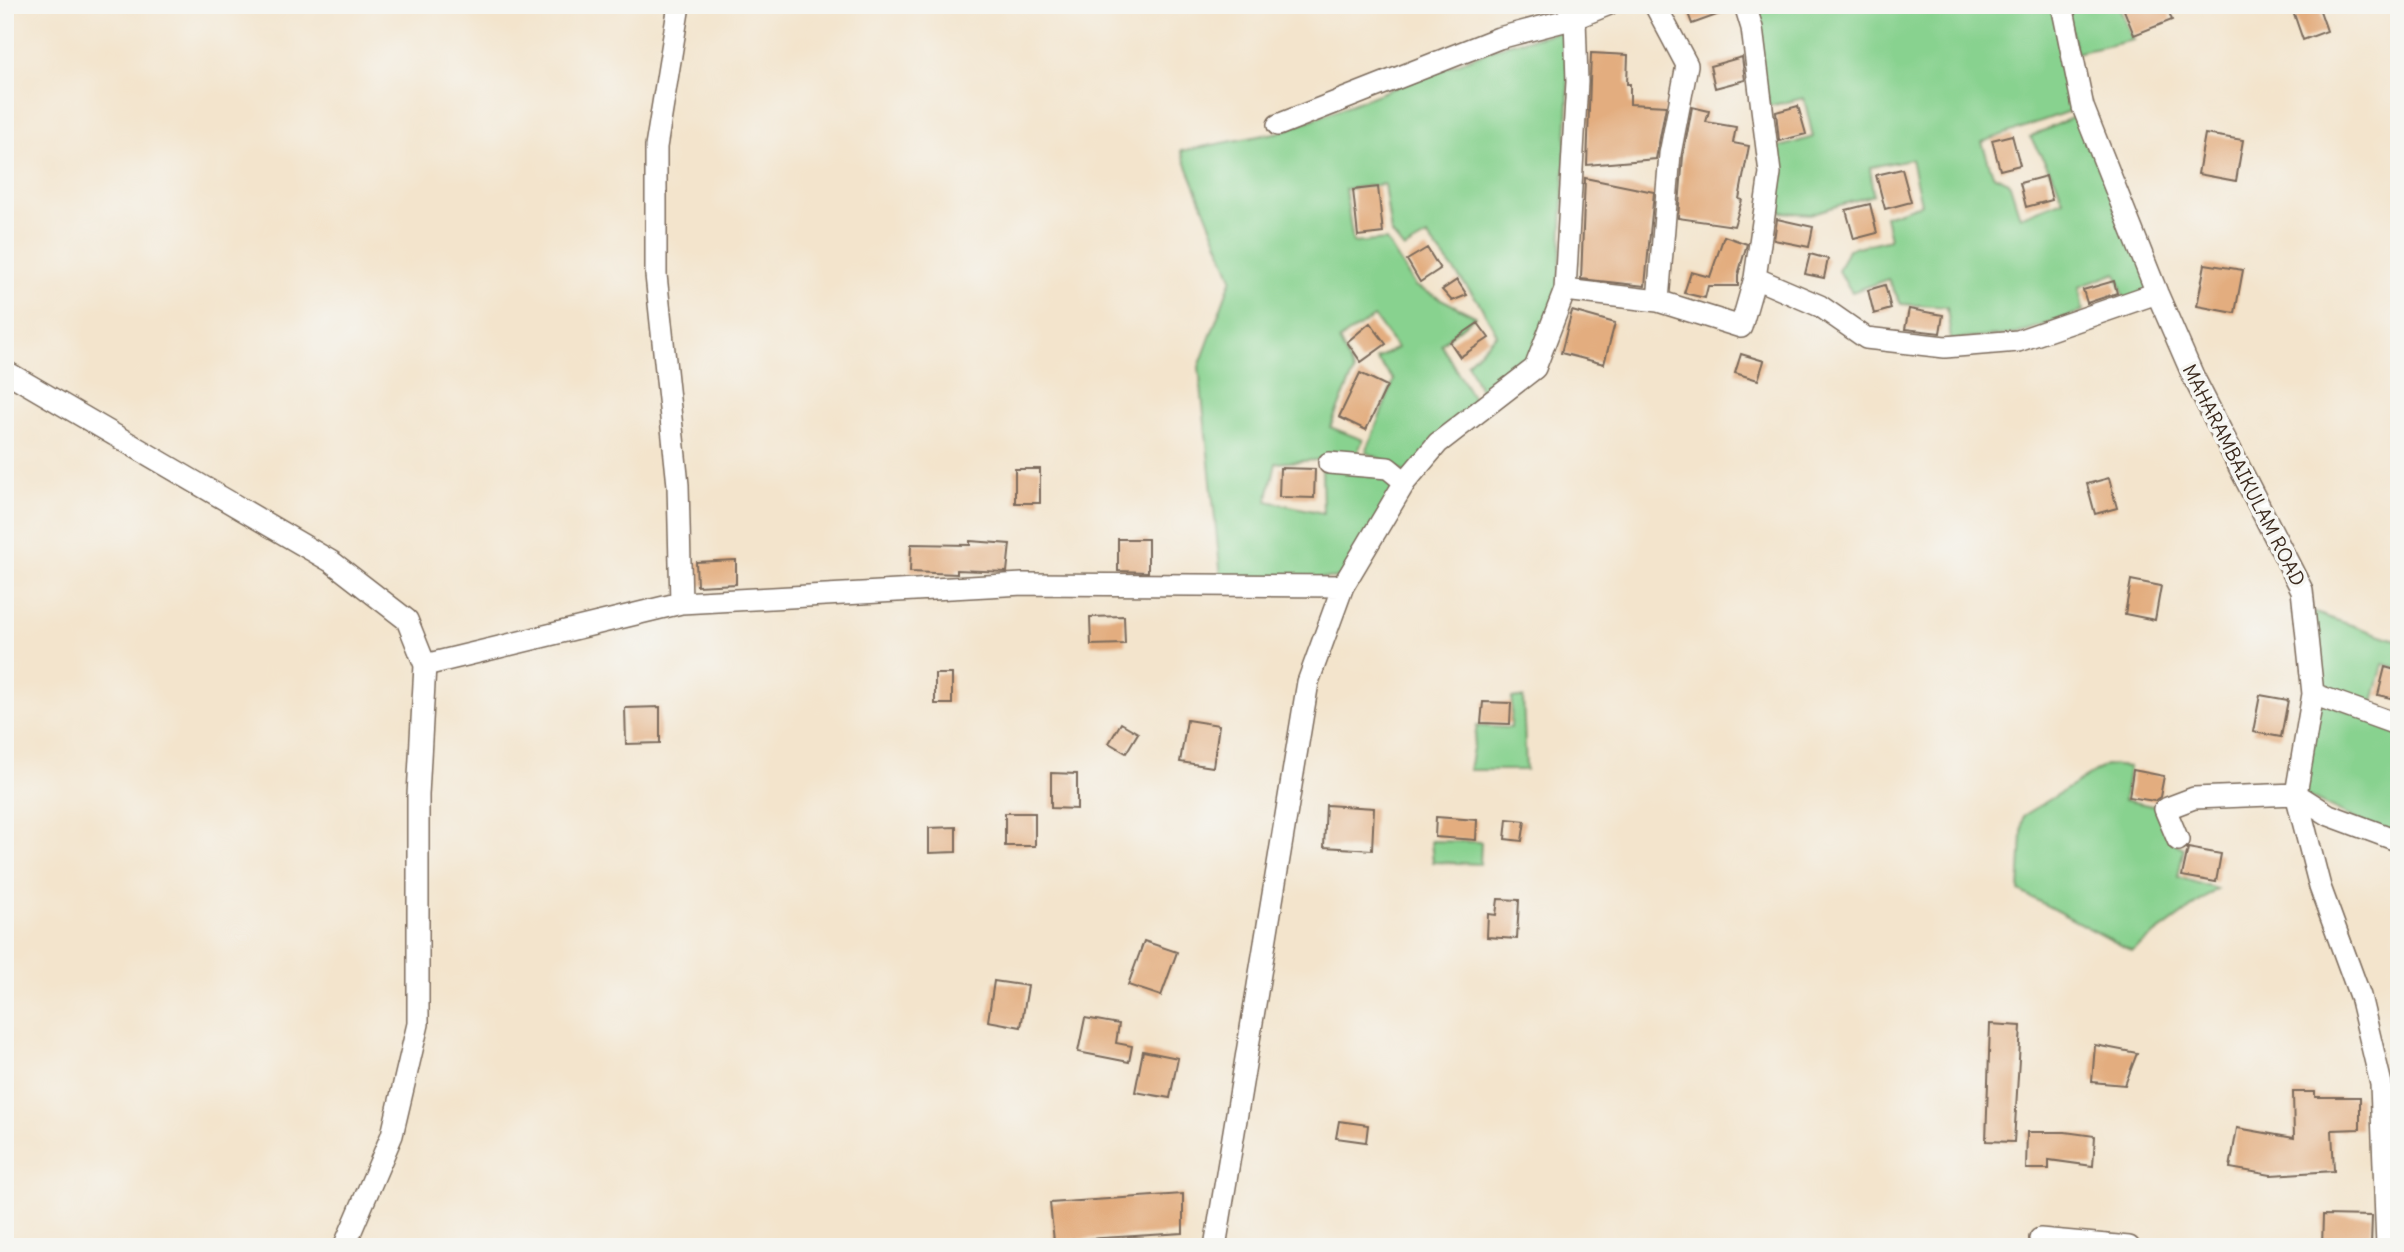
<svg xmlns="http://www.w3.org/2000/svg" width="2404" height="1252" font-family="Delius,sans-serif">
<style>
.green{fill:#88d28f;stroke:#627e56;stroke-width:2}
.building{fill:#e3ad7f}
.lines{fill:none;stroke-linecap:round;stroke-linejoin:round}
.minor-casing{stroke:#7b6b5b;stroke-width:24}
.minor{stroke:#fff;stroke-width:21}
.labels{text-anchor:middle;stroke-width:7;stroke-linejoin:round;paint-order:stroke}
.street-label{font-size:19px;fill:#3b2a1e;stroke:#f6f6f2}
</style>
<rect width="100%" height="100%" fill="#f6f6f2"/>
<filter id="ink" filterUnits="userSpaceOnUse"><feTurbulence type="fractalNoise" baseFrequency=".0143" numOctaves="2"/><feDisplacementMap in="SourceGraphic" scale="14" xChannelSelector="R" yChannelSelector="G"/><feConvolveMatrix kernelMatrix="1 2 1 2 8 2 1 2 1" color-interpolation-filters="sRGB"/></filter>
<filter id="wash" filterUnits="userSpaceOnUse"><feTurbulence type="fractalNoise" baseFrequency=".00686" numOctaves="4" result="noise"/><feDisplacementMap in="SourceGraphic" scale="28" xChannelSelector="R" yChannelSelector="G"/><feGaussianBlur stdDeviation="1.57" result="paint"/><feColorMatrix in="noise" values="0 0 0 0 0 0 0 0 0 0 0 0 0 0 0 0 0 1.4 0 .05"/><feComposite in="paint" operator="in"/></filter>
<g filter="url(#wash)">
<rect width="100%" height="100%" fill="#f3e4cc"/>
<path class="green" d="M1750,5H2058L2078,108L1982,142L1993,175L2009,182L2020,217L2063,200L2055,179L2030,137L2080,114L2153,291L2125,301L2116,273L2079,287L2083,311L2017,334L1951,340L1947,307L1901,304L1888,279L1852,292L1838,271L1848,249L1890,239L1885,216L1921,204L1911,159L1870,167L1873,195L1810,214L1781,212L1774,149L1813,137L1804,98L1769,106Z
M2066,5H2127L2120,9L2133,40L2076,53Z
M1568,30V104L1559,288L1530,360L1483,395L1467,363L1497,334L1478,301L1427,236L1404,249L1391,233L1384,184L1345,189L1353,243L1386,240L1415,286L1475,316L1441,344L1475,402L1407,474L1391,464L1366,452L1394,380L1376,359L1397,348L1374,317L1339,340L1354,372L1330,427L1363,440L1355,457L1276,463L1267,501L1323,513L1322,469H1364L1398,485L1342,578L1221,577L1199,367L1232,278L1181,151L1280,132L1507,44Z
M2309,611L2399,641V668L2383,664L2370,713L2315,691Z
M1512,698H1523L1526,770H1469L1477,726L1511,728Z
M2315,699L2399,729V840L2298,792Z
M2106,765L2129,767L2124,800L2157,807L2174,843L2184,848L2178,877L2217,889L2132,951L2019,891L2023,816Z
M1431,841L1481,842L1480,864L1433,862Z"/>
<g id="blocks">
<path class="building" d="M1685,5H1732L1733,9L1692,24Z
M2135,5H2166L2172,20L2134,35L2124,10Z
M2291,5H2318L2327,31L2303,40Z
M1591,53L1628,55L1627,84H1630V104L1666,106L1656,159L1587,165Z
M1742,57L1745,80L1715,88L1710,66Z
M1798,106L1806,134L1779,141L1776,112Z
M1692,107L1709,111L1706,122L1736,127L1733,143L1749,146L1739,199L1742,200L1734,226L1678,218L1683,156Z
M2205,134L2243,140L2236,181L2198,174Z
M2012,135L2020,165L2000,170L1992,140Z
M1902,169L1911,202L1885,209L1876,175Z
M2046,176L2052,200L2026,207L2020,183Z
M1585,178L1654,192L1645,286L1581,279Z
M1378,187L1383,233L1358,236L1353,190Z
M1870,204L1877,233L1854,239L1846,210Z
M1777,219L1813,227L1809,247L1774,240Z
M1724,236L1747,244L1738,275V286H1708L1705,298L1684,293L1691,272L1710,277Z
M1427,248L1440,269L1420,282L1407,260Z
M1810,254L1828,259L1824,278L1805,274Z
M2205,264L2243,270L2235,313L2197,306Z
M1457,280L1467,295L1452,301L1442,290Z
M2114,281L2117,293L2087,303L2083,290Z
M1885,285L1891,309L1874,314L1868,290Z
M1909,309L1943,315L1940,333L1905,329Z
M1572,311L1615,323L1604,364L1561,353Z
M1370,323L1386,344L1361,362L1347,342Z
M1478,323L1489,338L1460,357L1450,342Z
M1741,354L1764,361L1758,380L1735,373Z
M1360,373L1387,386L1366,430L1339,417Z
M1280,468L1315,469L1314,498L1279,497Z
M1015,469H1040V503H1015Z
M2109,478L2117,508L2095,514L2087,484Z
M1118,539H1148V572L1118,571Z
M970,541L1010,544L1007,572L957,570V574L910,572L911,544L970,545Z
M736,560V584L697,586L696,562Z
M2131,580L2161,586L2155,620L2125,614Z
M1124,616L1125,644L1091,645L1090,617Z
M2385,667L2399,671V700L2378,695Z
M935,674H952V704H935Z
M2260,695L2288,700L2281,737L2253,732Z
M1483,702L1511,703L1510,724L1481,723Z
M660,707V743L626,744L625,708Z
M1187,720L1219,725L1213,767L1180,762Z
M1121,723L1138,733L1126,753L1109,743Z
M2133,770L2164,776L2160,797L2154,801L2129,797Z
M1051,773L1077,774V809L1051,808Z
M1326,805L1374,808L1372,850L1324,847Z
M1005,813H1035V846H1005Z
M1436,817L1477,820L1476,840L1435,837Z
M1507,819L1525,821L1522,841L1505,839Z
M956,827V852L929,853V828Z
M2188,848L2221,854L2216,882L2182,876Z
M1498,899L1519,900L1517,939L1487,937L1488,914L1496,915Z
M1144,941L1177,952L1161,996L1128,985Z
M994,981L1028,986L1021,1027L988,1021Z
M1085,1018L1119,1024L1116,1043L1132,1046L1129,1062L1078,1052Z
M1990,1024L2021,1026L2014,1142L1986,1141Z
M2095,1045L2137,1053L2125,1085L2092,1082Z
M1143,1051L1178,1058L1170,1098L1135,1092Z
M2293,1092H2315V1097H2360V1129L2332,1130L2334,1171L2271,1175L2230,1168L2237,1128L2294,1138Z
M1339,1121L1368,1125L1366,1142L1336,1138Z
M2027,1132H2065L2095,1136L2093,1166L2049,1160V1169H2026Z
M1183,1194V1233L1054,1241L1050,1203Z
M2323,1215L2372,1216L2371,1247H2322Z"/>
</g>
</g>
<g filter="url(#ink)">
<use href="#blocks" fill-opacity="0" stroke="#7b6b5b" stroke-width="2"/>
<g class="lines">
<g class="minor-casing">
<path id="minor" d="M679,5L656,147V275L678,485L681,603
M1655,5L1687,65L1670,154L1658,301
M2062,5L2083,107L2157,293L2194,378L2302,590L2313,694L2296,794L2320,887L2360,996L2381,1084L2387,1247
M1278,125L1499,38L1575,18L1569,7
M1755,278L1820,306L1866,338L1945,347L2018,341L2157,293
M1565,290L1658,301L1741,327L1755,278L1770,173L1752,28L1745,5
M5,371L332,562L407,620L425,665
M1329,463L1388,468L1405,482
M2313,694L2399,725
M2178,840L2165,809L2194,798L2296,794L2329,815L2399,841
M2040,1239L2129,1247
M344,1247L392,1135L418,1024V795L425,665L681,603L1023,584L1343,586
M1215,1247L1308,682L1343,586L1405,482L1438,443L1535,368L1565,290L1577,82L1575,18L1607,5"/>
</g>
<use href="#minor" class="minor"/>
</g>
</g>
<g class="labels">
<g class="street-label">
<text transform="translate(2244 475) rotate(63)" y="7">MAHARAMBAIKULAM ROAD</text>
</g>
</g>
<rect width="2404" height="1252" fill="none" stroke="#f6f6f2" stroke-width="28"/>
</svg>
